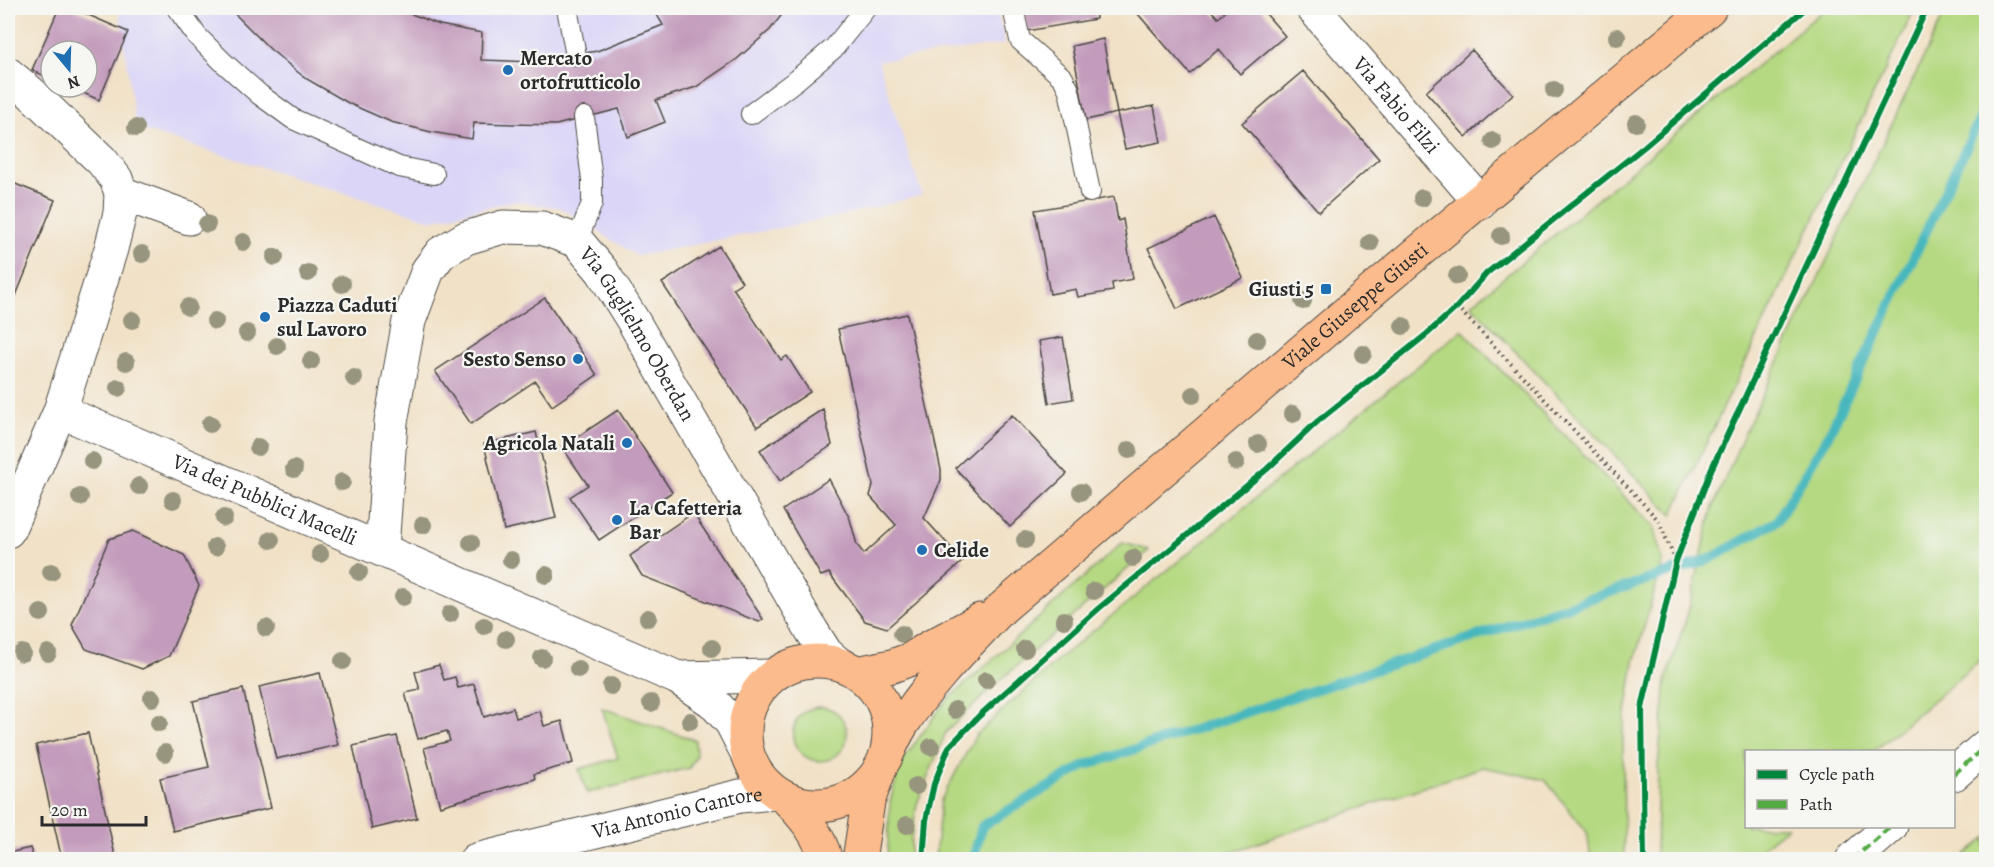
<svg xmlns="http://www.w3.org/2000/svg" width="1994" height="867" font-family="Alegreya,serif">
<style>
.built{fill:#dbd6f7}
.green{fill:#b5d982;stroke:#708256;stroke-width:1.5}
.lines{fill:none;stroke-linecap:round;stroke-linejoin:round}
.stream{stroke:#47b7bd;stroke-width:10}
.building{fill:#c39bbc}
.lane-casing{stroke:#494642;stroke-width:22}
.street-casing{stroke:#494642;stroke-width:35}
.primary-casing{stroke:#494642;stroke-width:35}
.path{stroke:#494642;stroke-width:4;stroke-dasharray:1.5 4.5;stroke-linecap:butt}
.lane{stroke:#fff;stroke-width:20}
.street{stroke:#fff;stroke-width:33}
.primary{stroke:#fbbb8c;stroke-width:33}
.quiet{stroke:#54ab44;stroke-width:4.5;stroke-dasharray:9 4.5;stroke-linecap:butt}
.cycleway-casing{stroke:#f6f6f2;stroke-width:10}
.cycleway{stroke:#00873e;stroke-width:6}
.tree{fill:#97957d}
.poi-dot{fill:#1f6fb2;stroke:#f6f6f2;stroke-width:2}
.labels{text-anchor:middle;stroke-width:4.5;stroke-linejoin:round;paint-order:stroke}
.poi-label{font-size:21px;font-weight:bold;fill:#2b2b2b;stroke:#f6f6f2;text-anchor:start}
.street-label{font-size:21px;fill:#2b2b2b;stroke:#f6f6f2}
</style>
<rect width="100%" height="100%" fill="#f6f6f2"/>
<filter id="ink" filterUnits="userSpaceOnUse"><feTurbulence type="fractalNoise" baseFrequency=".0167" numOctaves="2"/><feDisplacementMap in="SourceGraphic" scale="12" xChannelSelector="R" yChannelSelector="G"/><feConvolveMatrix kernelMatrix="1 2 1 2 8 2 1 2 1" color-interpolation-filters="sRGB"/></filter>
<filter id="wash" filterUnits="userSpaceOnUse"><feTurbulence type="fractalNoise" baseFrequency=".008" numOctaves="4" result="noise"/><feDisplacementMap in="SourceGraphic" scale="24" xChannelSelector="R" yChannelSelector="G"/><feGaussianBlur stdDeviation="1.35" result="paint"/><feColorMatrix in="noise" values="0 0 0 0 0 0 0 0 0 0 0 0 0 0 0 0 0 1.4 0 .05"/><feComposite in="paint" operator="in"/></filter>
<g filter="url(#wash)">
<rect width="100%" height="100%" fill="#f1e1c6"/>
<path class="built" d="M119,8H997L1005,44L878,61L922,195L841,216L637,256L561,208L514,201L431,220L136,128Z"/>
<path class="green" d="M1826,8H1915L1672,515L1471,305Z
M1947,8H1986V655L1874,751L1746,752V826L1787,827L1749,859H1656L1658,767L1666,680L1688,613L1712,510L1743,436Z
M1462,330L1653,526L1663,562L1634,662L1623,732L1624,859H1591L1587,832L1545,780L1483,767L1210,859H935L941,800L976,735L1061,657Z
M1122,543L1149,550L997,683L946,732L917,804L911,838L910,859L887,860L890,802L900,764L944,703Z
M793 734a27 27 0 1 1 54 0a27 27 0 1 1-54 0Z
M602,708L695,740L696,756L689,768L587,793L579,769L618,758Z
M1986,838V859H1960Z"/>
<g class="lines">
<path class="stream" d="M973,860L982,826L1084,766L1710,559L1777,521L1828,436L1986,106"/>
</g>
<g id="blocks">
<path class="building" d="M59,8H72L128,32L99,100L70,87H87V51H51V79L32,70Z
M229,8H396L440,25L482,33L481,60L534,62L597,51L663,25L653,8H787L770,30L737,59L696,87L656,100L665,122L628,137L619,109L556,125L474,123L472,139L431,132L391,122L350,104L305,78L270,49Z
M1023,8H1095L1096,19L1027,31Z
M1146,8H1209L1218,18L1229,8H1261L1285,36L1240,74L1219,49L1190,74L1138,14Z
M1103,39L1117,113L1086,120L1072,46Z
M1472,50L1513,94L1466,137L1426,92Z
M1303,71L1379,159L1319,212L1242,123Z
M1154,106L1161,142L1125,149L1117,113Z
M8,181L55,200L8,315Z
M1114,197L1118,221L1123,219L1133,279L1112,283L1113,291L1078,297L1076,289L1050,294L1035,210Z
M1214,217L1243,278L1177,309L1148,248Z
M719,246L742,282L733,288L781,360L787,356L810,392L757,427L662,283Z
M545,298L597,375L552,406L535,381L471,424L435,371Z
M907,314L941,470V480L924,518L963,561L887,628L865,621L829,573L821,576L783,510L829,479L850,519L857,545L864,554L896,525L870,496L873,485L838,329Z
M1063,337L1073,399L1049,403L1039,341Z
M823,409L832,445L780,481L760,450Z
M618,410L672,492L599,540L570,497L588,485L562,447Z
M1012,415L1067,474L1010,527L955,468Z
M536,432L556,518L504,530L484,444Z
M693,513L763,619L759,622L642,576L630,556Z
M133,531L184,555L199,586L169,656L142,669L86,649L72,625L109,539Z
M439,665L444,680L455,677L458,688L474,684L484,717L513,708L516,718L540,711L544,726L562,721L573,763L534,774L535,779L440,806L424,748L450,741L447,731L418,739L405,693L420,690L415,672Z
M320,673L338,745L276,759L259,687Z
M243,689L271,808L173,831L160,778L209,767L193,701Z
M88,733L116,860H62L36,745Z
M397,736L417,818L372,829L353,746Z
M30,848L34,860H8V853Z"/>
</g>
</g>
<g filter="url(#ink)">
<use href="#blocks" fill-opacity="0" stroke="#494642" stroke-width="1.5"/>
<g class="lines">
<g class="lane-casing">
<path id="lane" d="M177,8L197,36L224,63L260,95L293,119L399,167L434,174
M567,8L576,56
M1013,8L1020,40L1063,78L1069,90L1090,192
M751,114L795,81L834,48L866,8
M577,241L592,203V180L584,117"/>
</g>
<g class="street-casing">
<g id="street">
<path id="s1" d="M1313,8L1480,202"/>
<path id="s2" d="M8,74L31,93L102,161L116,179L121,193L120,213L111,249L60,411L678,678L713,702L731,722L746,751"/>
<path d="M121,193L189,218"/>
<path d="M8,531L60,411"/>
<path id="s3" d="M382,549L391,422L409,321L428,270L441,253L466,238L503,227L542,228L577,241L602,271L632,319L812,631L826,653L839,664"/>
<path d="M678,678L772,676"/>
<path d="M1954,774L1986,746"/>
<path id="s4" d="M476,860L740,796L775,793"/>
<path d="M1852,860L1891,826"/>
</g>
</g>
<g class="primary-casing">
<g id="primary">
<circle cx="817" cy="733" r="72"/>
<path d="M857,673L892,666L911,659L928,648L980,620"/>
<path id="s5" d="M885,759C890,748 895,736 902,725C929,682 967,645 1002,608L1367,295L1710,8"/>
<path d="M786,798C804,817 819,834 826,860"/>
<path d="M859,860L868,802L879,771"/>
</g>
</g>
<path class="path" d="M1457,307L1639,499L1658,520L1676,561
M1976,860L1986,851"/>
<use href="#lane" class="lane"/>
<use href="#street" class="street"/>
<use href="#primary" class="primary"/>
<path class="quiet" d="M1954,774L1986,746
M1852,860L1891,826"/>
<g class="cycleway-casing">
<path id="cycleway" d="M923,860L926,820L934,784L949,747L978,717L1098,609L1267,469L1318,421L1427,334L1457,307L1487,273L1645,146L1806,8
M1644,860L1642,708L1676,561L1711,470L1927,8"/>
</g>
<use href="#cycleway" class="cycleway"/>
</g>
<g class="tree">
<circle cx="1617" cy="37" r="9"/>
<circle cx="1554" cy="90" r="9"/>
<circle cx="1636" cy="123" r="9"/>
<circle cx="136" cy="128" r="9"/>
<circle cx="1493" cy="141" r="9"/>
<circle cx="1422" cy="198" r="9"/>
<circle cx="207" cy="224" r="9"/>
<circle cx="1501" cy="236" r="9"/>
<circle cx="243" cy="242" r="9"/>
<circle cx="1370" cy="243" r="9"/>
<circle cx="142" cy="254" r="9"/>
<circle cx="275" cy="257" r="9"/>
<circle cx="308" cy="273" r="9"/>
<circle cx="1457" cy="276" r="9"/>
<circle cx="342" cy="284" r="9"/>
<circle cx="1303" cy="301" r="9"/>
<circle cx="188" cy="307" r="9"/>
<circle cx="132" cy="320" r="9"/>
<circle cx="215" cy="321" r="9"/>
<circle cx="1403" cy="326" r="9"/>
<circle cx="247" cy="333" r="9"/>
<circle cx="1257" cy="340" r="9"/>
<circle cx="277" cy="346" r="9"/>
<circle cx="1363" cy="354" r="9"/>
<circle cx="311" cy="361" r="9"/>
<circle cx="126" cy="362" r="9"/>
<circle cx="354" cy="378" r="9"/>
<circle cx="118" cy="388" r="9"/>
<circle cx="1193" cy="395" r="9"/>
<circle cx="1293" cy="414" r="9"/>
<circle cx="210" cy="424" r="9"/>
<circle cx="1258" cy="444" r="9"/>
<circle cx="258" cy="447" r="9"/>
<circle cx="1129" cy="450" r="9"/>
<circle cx="92" cy="461" r="9"/>
<circle cx="1236" cy="462" r="9"/>
<circle cx="294" cy="469" r="9"/>
<circle cx="342" cy="482" r="9"/>
<circle cx="139" cy="486" r="9"/>
<circle cx="1081" cy="492" r="9"/>
<circle cx="80" cy="497" r="9"/>
<circle cx="173" cy="500" r="9"/>
<circle cx="224" cy="518" r="9"/>
<circle cx="423" cy="525" r="9"/>
<circle cx="271" cy="540" r="9"/>
<circle cx="1025" cy="540" r="9"/>
<circle cx="471" cy="543" r="9"/>
<circle cx="215" cy="547" r="9"/>
<circle cx="320" cy="554" r="9"/>
<circle cx="1133" cy="558" r="9"/>
<circle cx="511" cy="560" r="9"/>
<circle cx="51" cy="572" r="9"/>
<circle cx="359" cy="572" r="9"/>
<circle cx="546" cy="575" r="9"/>
<circle cx="1094" cy="591" r="9"/>
<circle cx="403" cy="597" r="9"/>
<circle cx="41" cy="613" r="9"/>
<circle cx="450" cy="614" r="9"/>
<circle cx="648" cy="618" r="9"/>
<circle cx="1064" cy="620" r="9"/>
<circle cx="484" cy="626" r="9"/>
<circle cx="266" cy="628" r="9"/>
<circle cx="902" cy="634" r="9"/>
<circle cx="506" cy="639" r="9"/>
<circle cx="712" cy="648" r="9"/>
<circle cx="1025" cy="649" r="9"/>
<circle cx="22" cy="653" r="9"/>
<circle cx="48" cy="653" r="9"/>
<circle cx="542" cy="658" r="9"/>
<circle cx="343" cy="661" r="9"/>
<circle cx="578" cy="669" r="9"/>
<circle cx="986" cy="680" r="9"/>
<circle cx="611" cy="686" r="9"/>
<circle cx="152" cy="698" r="9"/>
<circle cx="651" cy="703" r="9"/>
<circle cx="955" cy="710" r="9"/>
<circle cx="690" cy="721" r="9"/>
<circle cx="159" cy="723" r="9"/>
<circle cx="931" cy="747" r="9"/>
<circle cx="165" cy="753" r="9"/>
<circle cx="916" cy="786" r="9"/>
<circle cx="907" cy="825" r="9"/>
</g>
</g>
<g class="poi-dot">
<circle cx="508" cy="70" r="6"/>
<rect x="1320" y="283" width="12" height="12" rx="3"/>
<circle cx="265" cy="317" r="6"/>
<circle cx="578" cy="359" r="6"/>
<circle cx="627" cy="443" r="6"/>
<circle cx="617" cy="520" r="6"/>
<circle cx="922" cy="550" r="6"/>
</g>
<g class="labels">
<g class="poi-label">
<text x="520" y="65">Mercato<tspan x="520" dy="24">ortofrutticolo</tspan></text>
<text x="1314" y="296" text-anchor="end">Giusti 5</text>
<text x="277" y="312">Piazza Caduti<tspan x="277" dy="24">sul Lavoro</tspan></text>
<text x="566" y="366" text-anchor="end">Sesto Senso</text>
<text x="615" y="450" text-anchor="end">Agricola Natali</text>
<text x="629" y="515">La Cafetteria<tspan x="629" dy="24">Bar</tspan></text>
<text x="934" y="557">Celide</text>
</g>
<g class="street-label">
<text dy="7" stroke="none"><textPath href="#s1" startOffset="128">Via Fabio Filzi</textPath></text>
<text dy="7" stroke="none"><textPath href="#s5" startOffset="657">Viale Giuseppe Giusti</textPath></text>
<text dy="7" stroke="none"><textPath href="#s3" startOffset="561">Via Guglielmo Oberdan</textPath></text>
<text dy="7" stroke="none"><textPath href="#s2" startOffset="616">Via dei Pubblici Macelli</textPath></text>
<text dy="7" stroke="none"><textPath href="#s4" startOffset="207">Via Antonio Cantore</textPath></text>
</g>
</g>
<rect width="1994" height="867" fill="none" stroke="#f6f6f2" stroke-width="30"/>
<rect x="1745" y="750" width="210" height="78" fill="#f6f6f2" stroke="#a5a5a2" stroke-width="1.5"/>
<rect x="1757" y="770" width="30" height="9" fill="#00873e" stroke="#a5a5a2" stroke-width="1.5"/>
<text x="1799" y="780" font-size="18" fill="#2b2b2b">Cycle path</text>
<rect x="1757" y="800" width="30" height="9" fill="#54ab44" stroke="#a5a5a2" stroke-width="1.5"/>
<text x="1799" y="810" font-size="18" fill="#2b2b2b">Path</text>
<g transform="translate(69 69) rotate(161)"><circle r="28" fill="#f6f6f2" stroke="#a5a5a2" stroke-width="1.5"/>
<path d="M0-4.5L10 22L0 15L-10 22Z" fill="#1f6fb2"/>
<text y="-9" font-size="16" font-weight="bold" text-anchor="middle" fill="#2b2b2b">N</text>
</g>
<path d="M42 816v9h104v-9" fill="none" stroke="#2b2b2b" stroke-width="3"/>
<text x="51" y="816" font-size="18" fill="#2b2b2b" stroke="#f6f6f2" stroke-width="4.5" paint-order="stroke">20 m</text>
</svg>
